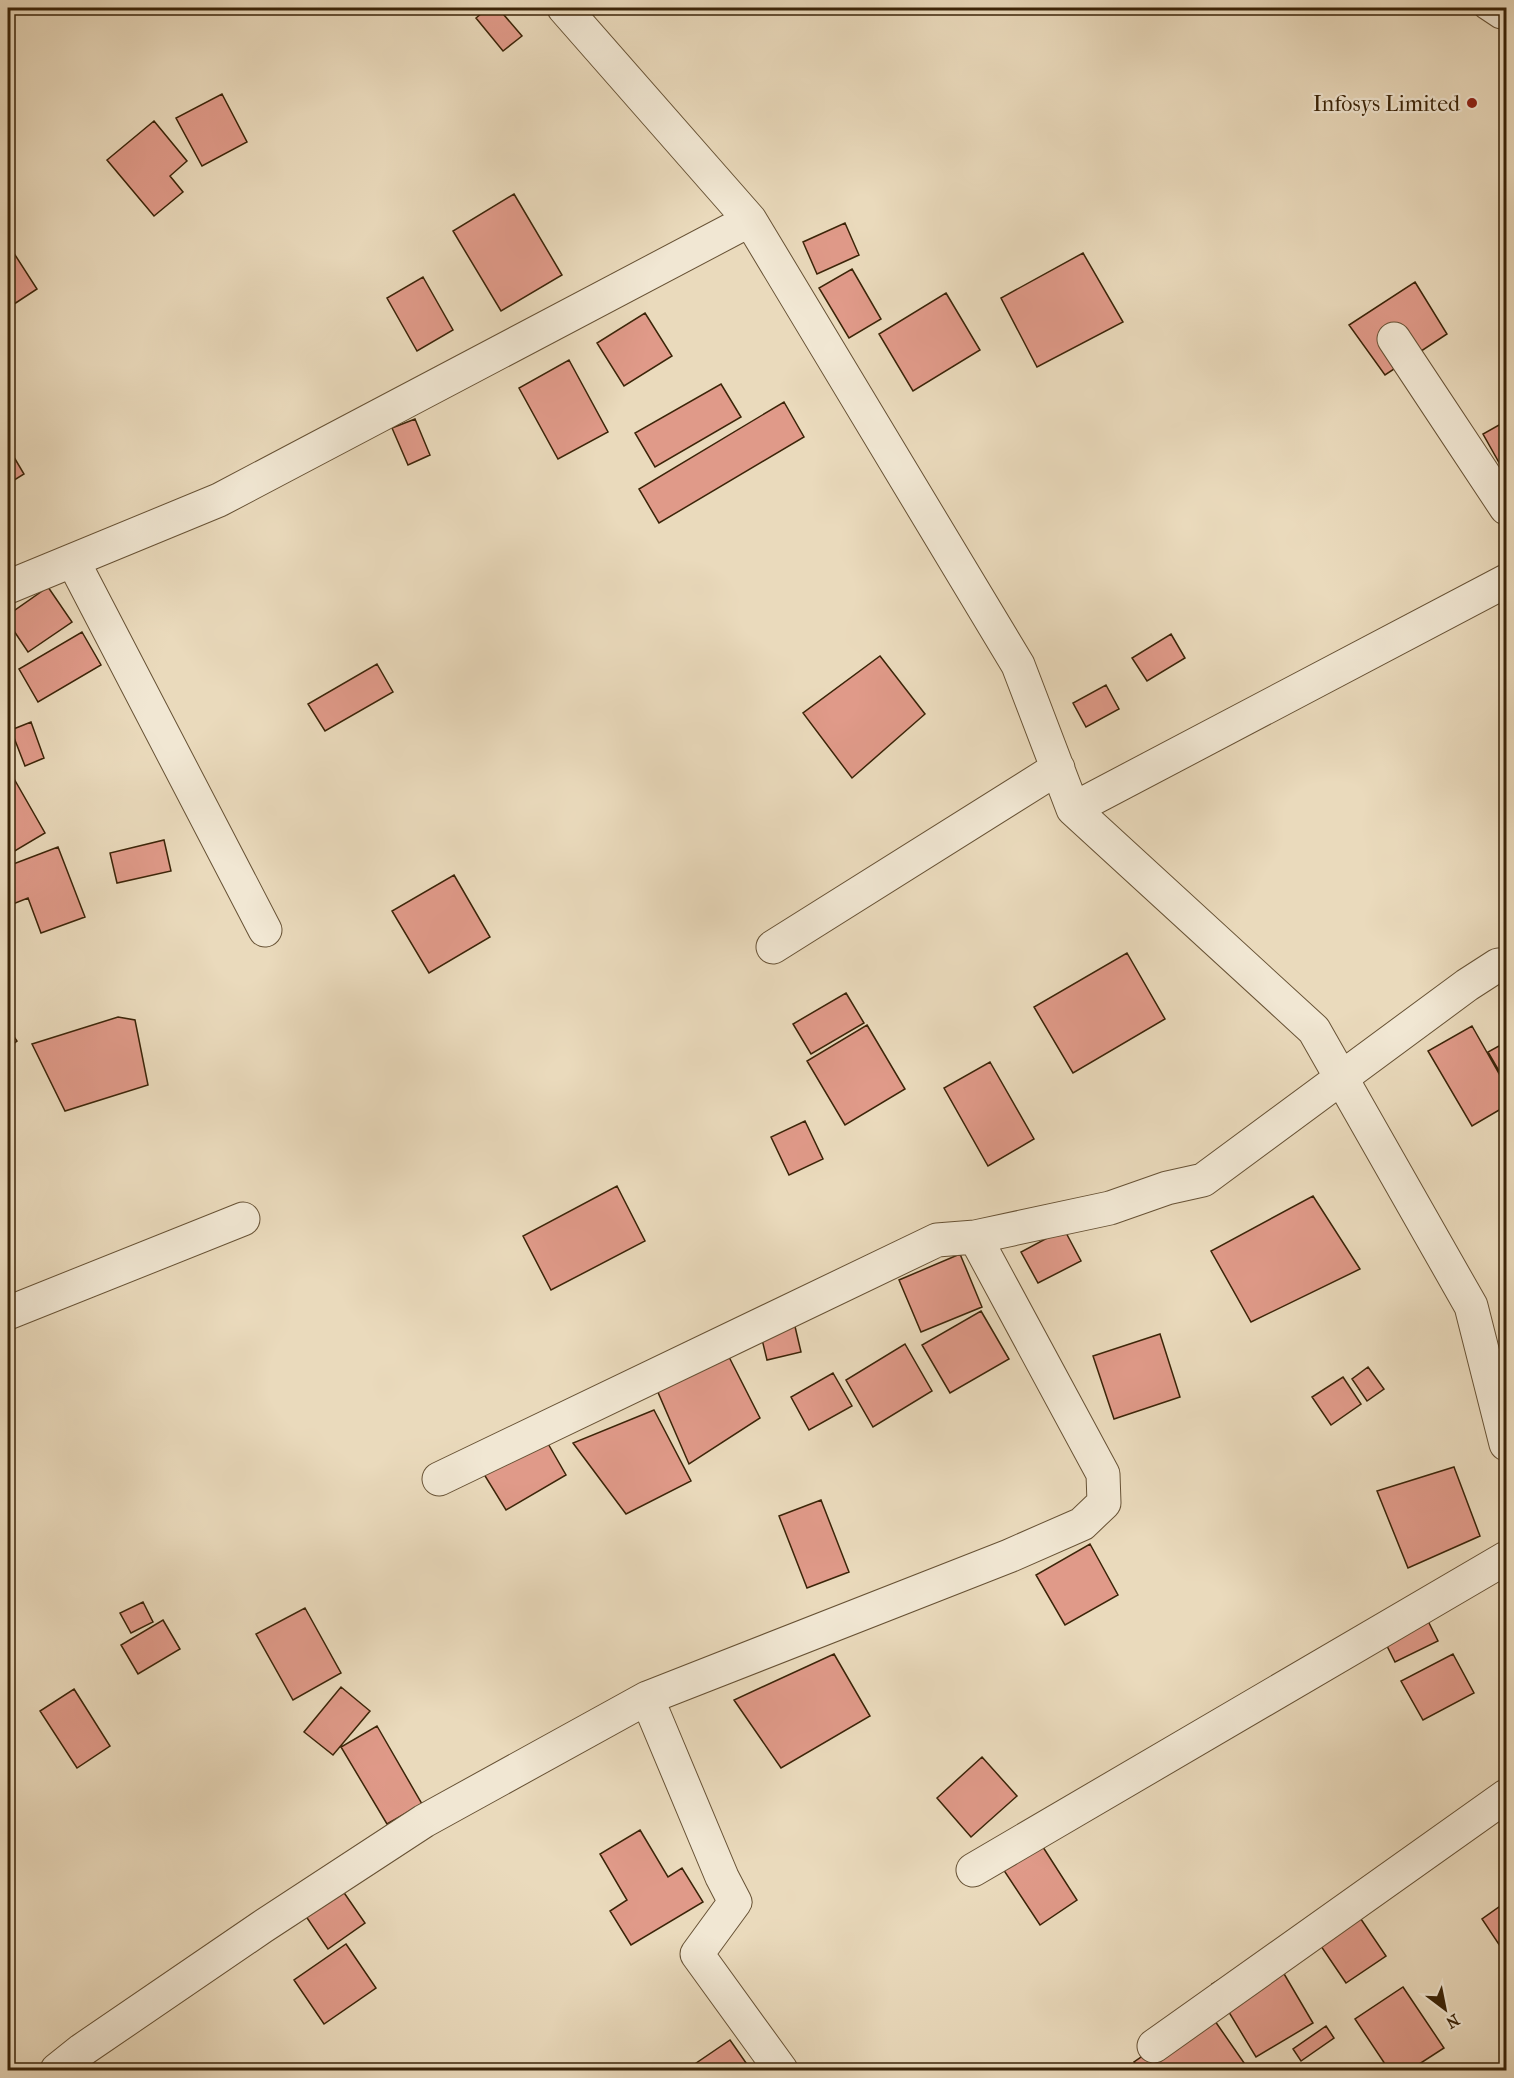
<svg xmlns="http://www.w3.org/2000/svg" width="1514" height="2078" font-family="'IM FELL French Canon',serif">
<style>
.building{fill:#e09a89;stroke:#3b2408;stroke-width:1.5}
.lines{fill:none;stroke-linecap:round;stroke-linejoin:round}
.service-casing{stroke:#675235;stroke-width:22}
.minor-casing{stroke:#675235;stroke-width:35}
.service{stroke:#f1e7d3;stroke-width:20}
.minor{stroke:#f1e7d3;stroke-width:33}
.poi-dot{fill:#8f2418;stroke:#f1e7d3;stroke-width:2}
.labels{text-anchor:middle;stroke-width:4.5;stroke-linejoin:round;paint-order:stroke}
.poi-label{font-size:22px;fill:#3b2408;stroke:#f1e7d3;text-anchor:end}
</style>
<rect width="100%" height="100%" fill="#eadabc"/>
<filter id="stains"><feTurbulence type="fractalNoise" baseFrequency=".00333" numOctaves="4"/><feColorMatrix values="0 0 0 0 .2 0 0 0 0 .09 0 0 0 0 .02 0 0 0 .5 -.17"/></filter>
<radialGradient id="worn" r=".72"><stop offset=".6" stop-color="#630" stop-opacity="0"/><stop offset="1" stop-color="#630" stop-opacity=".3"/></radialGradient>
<path class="building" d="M488,8H498L522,36L503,51L476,18Z
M222,94L247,142L202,166L176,118Z
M154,121L187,161L170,176L183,192L154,216L107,160Z
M514,194L562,275L501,311L453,231Z
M845,223L859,255L817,274L803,242Z
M8,244L37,289L8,308Z
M1083,253L1123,322L1037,367L1001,298Z
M852,269L881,319L849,338L819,288Z
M423,277L453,330L417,351L387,298Z
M1415,282L1447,334L1385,375L1349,325Z
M946,293L980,350L913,391L879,334Z
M645,313L672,356L624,386L597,343Z
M569,360L608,432L558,459L519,388Z
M721,384L741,417L655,467L635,433Z
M784,402L804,437L659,523L639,489Z
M415,419L430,455L408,465L392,428Z
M1506,421V475L1483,434Z
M8,447L24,474L8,484Z
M48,587L72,622L28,652L8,622V615Z
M82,632L101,665L38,702L19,669Z
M1171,634L1185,658L1147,681L1132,658Z
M880,656L925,714L852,778L803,713Z
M377,664L393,692L325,731L308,704Z
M1106,685L1119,709L1086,727L1073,703Z
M31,722L44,758L25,766L11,730Z
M9,770L45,833L8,855V771Z
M164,840L171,871L117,883L110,853Z
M58,847L85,917L41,933L28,898L8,906V866Z
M454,875L490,937L429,973L392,911Z
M1127,953L1165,1019L1073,1073L1034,1007Z
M846,993L864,1023L811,1054L793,1024Z
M118,1017L135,1020L148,1085L65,1111L32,1044Z
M867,1025L905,1089L845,1125L807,1061Z
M1472,1026L1506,1086V1106L1472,1126L1428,1051Z
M8,1028L17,1041L8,1048Z
M1506,1042V1083L1488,1052Z
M990,1062L1034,1139L988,1166L944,1088Z
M805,1121L823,1159L789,1175L771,1137Z
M617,1186L645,1241L551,1290L523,1236Z
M1313,1196L1360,1269L1251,1322L1211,1251Z
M1064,1229L1081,1261L1038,1283L1021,1252Z
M960,1254L982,1307L921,1332L899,1280Z
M981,1311L1009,1359L950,1393L922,1345Z
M793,1318L801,1352L767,1360L759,1327Z
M1160,1334L1180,1397L1114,1419L1093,1356Z
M905,1344L932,1391L873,1427L846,1380Z
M728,1355L760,1418L689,1464L657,1390Z
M1368,1367L1384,1389L1367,1401L1352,1379Z
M833,1373L852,1406L809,1430L791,1397Z
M1343,1377L1361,1404L1331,1425L1312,1397Z
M654,1410L691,1481L626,1514L573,1443Z
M543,1435L566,1475L506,1510L482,1471Z
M1454,1467L1480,1536L1408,1568L1377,1491Z
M821,1500L849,1572L807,1588L779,1516Z
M1090,1544L1118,1595L1065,1625L1036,1575Z
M143,1602L153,1622L131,1633L120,1613Z
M305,1608L341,1673L293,1700L256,1634Z
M1427,1619L1438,1641L1395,1662L1384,1640Z
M163,1620L180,1649L138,1674L121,1645Z
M834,1654L870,1716L781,1768L734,1700Z
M1453,1654L1474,1693L1423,1720L1401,1681Z
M341,1687L370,1711L333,1755L304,1732Z
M74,1689L110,1746L77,1768L40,1711Z
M377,1726L422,1804L387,1824L341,1747Z
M982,1757L1017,1796L971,1837L937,1798Z
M640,1830L668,1877L682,1868L703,1902L631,1945L610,1911L627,1900L600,1854Z
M1041,1844L1077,1900L1040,1925L1003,1869Z
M338,1884L365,1923L328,1949L301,1909Z
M1348,1900L1386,1956L1346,1983L1308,1927Z
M1506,1902V1946L1502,1949L1482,1919Z
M346,1944L376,1988L324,2024L294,1980Z
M1270,1950L1313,2023L1256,2057L1212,1984Z
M1403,1987L1444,2048L1410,2070H1389L1355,2019Z
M1208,2011L1249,2070H1140L1134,2062Z
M1326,2026L1334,2038L1301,2061L1293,2049Z
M730,2040L751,2070H686Z"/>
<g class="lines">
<g class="service-casing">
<path id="service" d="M1484,8L1499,18L1506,20"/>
</g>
<g class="minor-casing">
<path id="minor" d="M564,8L750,220L1018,665L1073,809L1314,1030L1471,1306L1506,1444
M1394,339L1506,508
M73,561L265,930
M8,587L219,500L750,220
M1073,809L1506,581
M773,947L1058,768
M975,1237L1110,1208L1167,1188L1203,1180L1467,985L1498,965L1506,964
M8,1313L243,1219
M439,1479L937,1240L975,1237L1103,1474L1104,1503L1082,1524L1009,1556L647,1698
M973,1870L1506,1558
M1154,2046L1506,1796
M57,2070L82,2050L262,1927L424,1821L647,1698L722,1877L735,1902L697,1954L781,2070"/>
</g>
<use href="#service" class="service"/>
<use href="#minor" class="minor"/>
</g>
<circle class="poi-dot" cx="1472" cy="103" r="6"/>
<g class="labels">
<g class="poi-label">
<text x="1460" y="111">Infosys Limited</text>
</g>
</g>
<rect width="1514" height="2078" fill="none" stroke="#eadabc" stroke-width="30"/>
<rect x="9" y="9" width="1496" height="2060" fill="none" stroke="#3b2408" stroke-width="3"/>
<rect x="15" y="15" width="1484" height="2048" fill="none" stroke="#3b2408" stroke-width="1.5"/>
<g transform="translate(1445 2009) rotate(148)" stroke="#f1e7d3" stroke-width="4.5" paint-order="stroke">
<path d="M0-4.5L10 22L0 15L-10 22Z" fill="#3b2408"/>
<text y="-9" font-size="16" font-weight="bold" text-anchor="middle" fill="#3b2408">N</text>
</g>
<rect width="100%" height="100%" filter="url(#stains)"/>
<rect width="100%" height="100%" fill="url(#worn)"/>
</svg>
